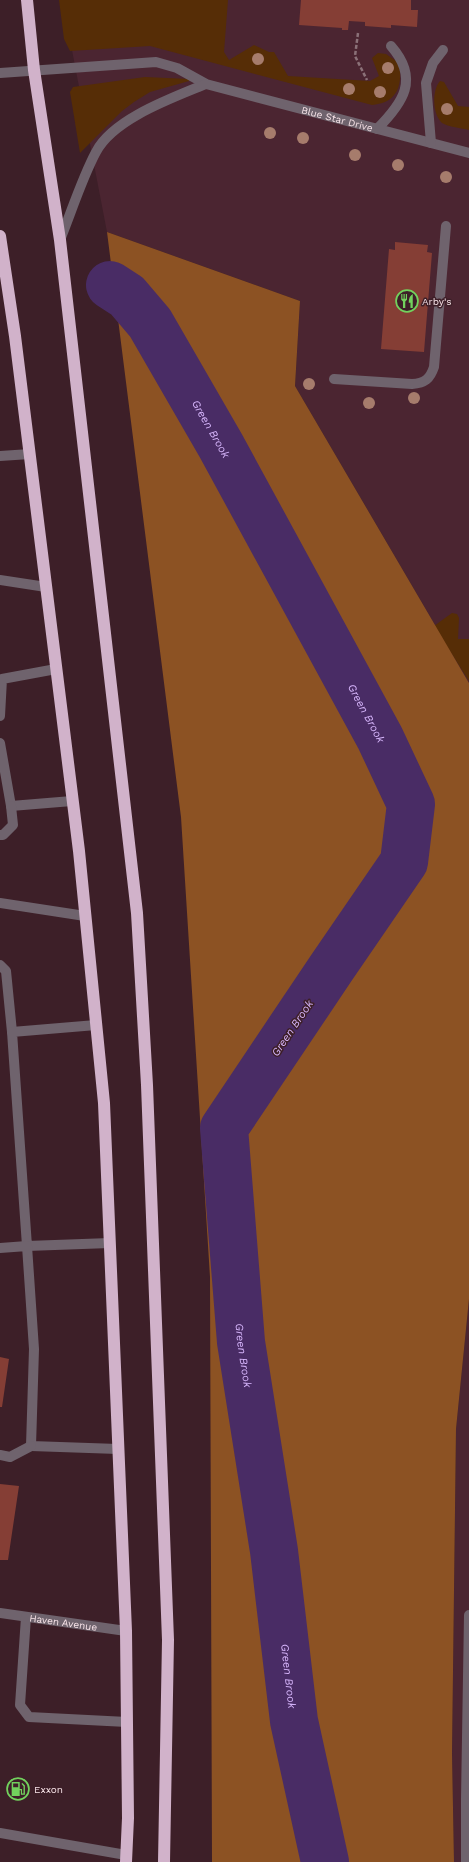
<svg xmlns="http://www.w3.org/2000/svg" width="469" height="1862" font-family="'Work Sans',sans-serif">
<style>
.built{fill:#4b2531}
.green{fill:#562d06}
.forest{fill:#8c5223}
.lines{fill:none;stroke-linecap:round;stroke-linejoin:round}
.river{stroke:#492c65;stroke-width:48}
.building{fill:#853e35}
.path{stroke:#8b7178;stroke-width:2.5;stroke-dasharray:4 2;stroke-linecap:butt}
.minor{stroke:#6f636d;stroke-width:10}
.highway{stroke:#d1b2ca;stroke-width:12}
.tree{fill:#a67c6c}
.labels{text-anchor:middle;stroke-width:3;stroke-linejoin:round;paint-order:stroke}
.street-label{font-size:10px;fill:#f8e3e8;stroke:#3d1f28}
.poi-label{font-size:10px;fill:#f8e3e8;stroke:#3d1f28;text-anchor:start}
.water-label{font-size:11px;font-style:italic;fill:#d5b4fa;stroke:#3d1f28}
</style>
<rect width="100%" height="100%" fill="#3d1f28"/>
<path class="built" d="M64,0H469V683L295,386L300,301L107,232L66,19Z
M469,1299V1862H454L452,1753L456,1429Z"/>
<path class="green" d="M59,0H228L224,52L229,60L254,45L269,52H274L288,76L370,81L379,76L372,58L378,53L386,54L399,63C403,86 397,103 372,105L150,46L70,51L64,39Z
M145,77L189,79V81L150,92L134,102L122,111L80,153L70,92L73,87Z
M440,81L444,82L458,106L469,107V130C462,128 448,127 442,123C432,114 432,90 440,81Z
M452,613L457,614L459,618L458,639H469V681L434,626Z"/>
<path class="forest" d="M107,232L300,301L295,386L469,683V1299L456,1429L452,1753L454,1862H212L210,1277L181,817Z"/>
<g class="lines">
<path class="river" id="s1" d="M110,285L127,296L150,323L221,446L380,738L411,804L404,862L332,967L224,1128L241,1342L274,1551L294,1721L325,1862"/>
</g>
<path class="building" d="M301,0H411V10H418L417,27L391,25V28L365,26V22L349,21L348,30H342V28L299,25Z
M395,242L428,245L427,252L432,253L424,352L381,349L389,249L395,250Z
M0,1357L9,1359L2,1407H0Z
M0,1484L19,1486L8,1560H0Z"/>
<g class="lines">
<path class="path" d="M358,33L355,56L367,80"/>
<g class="minor">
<path id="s2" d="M0,73L156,62L177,68L206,84L469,153"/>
<path d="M377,129C403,103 420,79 391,46"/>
<path d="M431,143L426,83L433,63L443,50"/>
<path d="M60,240C71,213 82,178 96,152C113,119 172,98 206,84"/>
<path d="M334,379L412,384C425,383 430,379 434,367L446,226"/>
<path d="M0,456L30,454"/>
<path d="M0,580L46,587"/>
<path d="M0,716L2,679L56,669"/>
<path d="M0,743L11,806L72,801"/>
<path d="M0,835H3L13,825L11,806"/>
<path d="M0,903L85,916"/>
<path d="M0,965L6,971L12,1032"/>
<path d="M96,1025L12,1032L27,1246L110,1243"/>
<path d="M0,1248L27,1246L34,1349L31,1446L118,1449"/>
<path d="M0,1455L10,1457L31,1446"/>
<path id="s3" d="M0,1613L126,1631"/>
<path d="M26,1617L20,1705L29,1717L127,1722"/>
<path d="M0,1833L126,1855"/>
<path d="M466,1862V1799L469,1615"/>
</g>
<path class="highway" d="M27,0L34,70L60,240L137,913L147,1085L168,1640L164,1862
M0,236L15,336L79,851L104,1103L126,1631L128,1818L126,1862"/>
</g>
<g class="tree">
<circle cx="258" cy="59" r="6"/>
<circle cx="388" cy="68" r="6"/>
<circle cx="349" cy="89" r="6"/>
<circle cx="380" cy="92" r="6"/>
<circle cx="447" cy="109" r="6"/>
<circle cx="270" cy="133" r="6"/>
<circle cx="303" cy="138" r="6"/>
<circle cx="355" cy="155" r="6"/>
<circle cx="398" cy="165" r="6"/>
<circle cx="446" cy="177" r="6"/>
<circle cx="309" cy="384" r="6"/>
<circle cx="414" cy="398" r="6"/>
<circle cx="369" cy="403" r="6"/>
</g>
<defs>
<g id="restaurant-ring" transform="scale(1.15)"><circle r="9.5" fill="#3d1f28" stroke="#72d25d" stroke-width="1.5"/><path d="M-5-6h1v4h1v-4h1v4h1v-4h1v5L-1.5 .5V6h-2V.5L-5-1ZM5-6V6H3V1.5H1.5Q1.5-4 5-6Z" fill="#72d25d"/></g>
<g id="fuel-ring" transform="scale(1.15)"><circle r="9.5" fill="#3d1f28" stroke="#72d25d" stroke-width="1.5"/><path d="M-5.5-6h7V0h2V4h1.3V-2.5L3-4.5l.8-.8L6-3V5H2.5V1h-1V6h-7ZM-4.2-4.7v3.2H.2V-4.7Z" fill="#72d25d"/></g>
</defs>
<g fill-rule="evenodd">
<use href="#restaurant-ring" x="407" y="301"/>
<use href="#fuel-ring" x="18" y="1789"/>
</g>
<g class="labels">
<g class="street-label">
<text dy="4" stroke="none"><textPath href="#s2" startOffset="347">Blue Star Drive</textPath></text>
<text dy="4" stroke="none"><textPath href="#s3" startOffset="64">Haven Avenue</textPath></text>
</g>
<g class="poi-label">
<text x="422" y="305">Arby's</text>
<text x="34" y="1793">Exxon</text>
</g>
<g class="water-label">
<text dy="4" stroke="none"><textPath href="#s1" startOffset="178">Green Brook</textPath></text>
<text dy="4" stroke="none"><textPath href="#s1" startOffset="502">Green Brook</textPath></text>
<text transform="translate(292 1028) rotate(-56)" y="4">Green Brook</text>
<text dy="4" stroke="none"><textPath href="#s1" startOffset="1211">Green Brook</textPath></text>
<text dy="4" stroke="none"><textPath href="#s1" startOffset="1535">Green Brook</textPath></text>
</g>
</g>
</svg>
